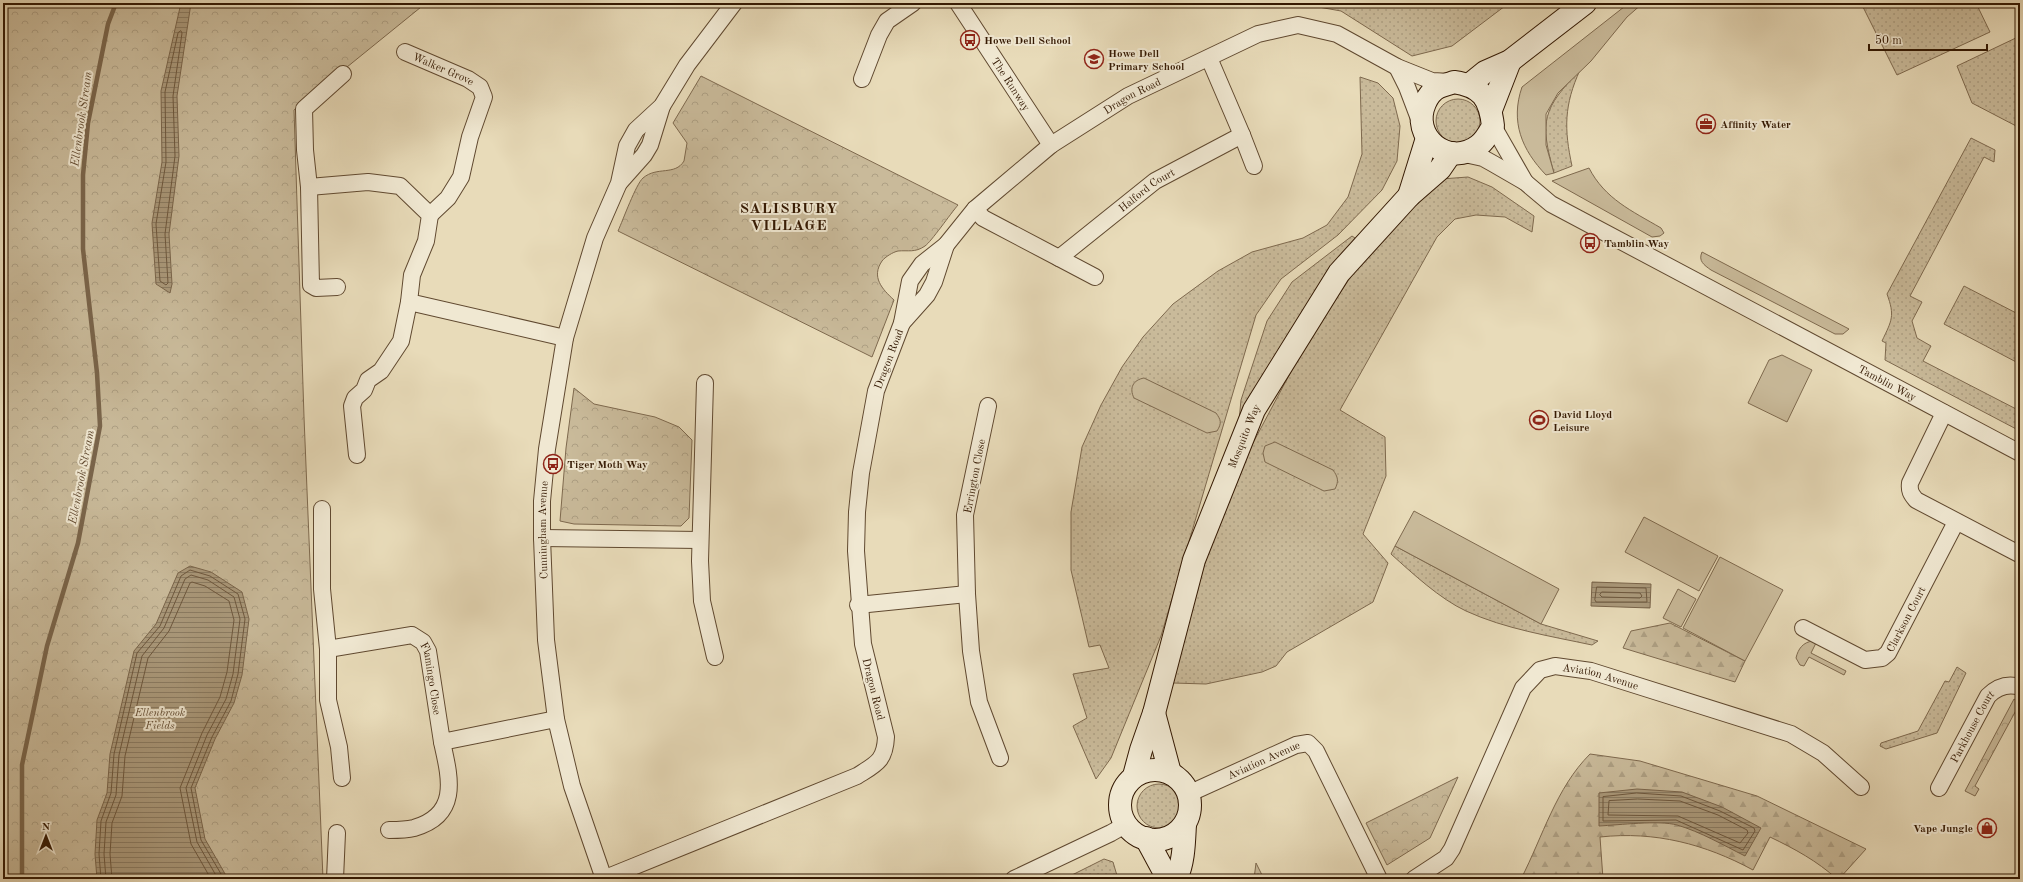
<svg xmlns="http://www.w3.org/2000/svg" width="2023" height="882" font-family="'Old Standard TT',serif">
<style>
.grass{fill:url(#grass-dots);stroke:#7e694e}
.forest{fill:url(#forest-firs);stroke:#7e694e}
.park{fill:url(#park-crowns);stroke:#7e694e}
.garden{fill:#c9ba9a;stroke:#7e694e}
.water{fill:url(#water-rules);stroke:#7a654b}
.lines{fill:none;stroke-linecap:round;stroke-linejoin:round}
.shore{stroke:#6e583e;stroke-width:1}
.stream{stroke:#7a654b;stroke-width:4.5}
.street-casing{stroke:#604930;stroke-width:18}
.secondary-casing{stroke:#331802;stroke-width:24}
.street{stroke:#f0e8d2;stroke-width:16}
.secondary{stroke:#f0e8d2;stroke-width:22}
.labels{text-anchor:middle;stroke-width:4;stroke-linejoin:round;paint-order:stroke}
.poi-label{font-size:11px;font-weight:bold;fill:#331802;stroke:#f0e8d2;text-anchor:start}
.street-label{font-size:11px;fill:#331802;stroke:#f0e8d2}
.park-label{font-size:11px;font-style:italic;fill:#604930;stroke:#f0e8d2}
.water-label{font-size:12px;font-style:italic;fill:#634c32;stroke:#f0e8d2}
.district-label{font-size:15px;font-weight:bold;letter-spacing:1px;fill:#331802;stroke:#f0e8d2}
</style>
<defs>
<pattern id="grass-dots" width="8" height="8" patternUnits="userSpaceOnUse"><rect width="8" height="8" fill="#c9ba9a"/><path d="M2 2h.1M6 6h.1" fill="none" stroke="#ad9f83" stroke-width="1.8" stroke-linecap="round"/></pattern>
<pattern id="forest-firs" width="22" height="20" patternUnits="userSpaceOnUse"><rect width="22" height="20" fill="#c9ba9a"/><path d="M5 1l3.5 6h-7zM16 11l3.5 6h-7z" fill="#ad9f83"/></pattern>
<pattern id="park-crowns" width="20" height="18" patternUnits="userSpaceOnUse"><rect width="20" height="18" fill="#c9ba9a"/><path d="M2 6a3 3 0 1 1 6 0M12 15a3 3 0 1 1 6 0" fill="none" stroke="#ad9f83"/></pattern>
<pattern id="water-rules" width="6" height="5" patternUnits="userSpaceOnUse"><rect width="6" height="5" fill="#aa997b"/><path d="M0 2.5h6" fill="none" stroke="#8b7c63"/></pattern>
</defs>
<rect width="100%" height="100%" fill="#e8dbb9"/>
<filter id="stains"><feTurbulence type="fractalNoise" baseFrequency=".005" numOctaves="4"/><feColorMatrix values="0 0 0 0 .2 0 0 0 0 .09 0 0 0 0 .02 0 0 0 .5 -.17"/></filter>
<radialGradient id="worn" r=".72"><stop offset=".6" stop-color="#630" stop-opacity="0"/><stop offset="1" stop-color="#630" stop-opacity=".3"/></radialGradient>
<path class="grass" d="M1285,3H1509L1452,46L1412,56L1341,11L1313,6H1287Z
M1861,3H1976L1990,32L1897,75Z
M2020,36V128L1972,103L1957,66Z
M1580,70C1564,105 1564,129 1572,166L1554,173C1539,120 1543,109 1580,70Z
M1360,77L1378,83L1393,98L1400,126L1397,161L1382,190L1338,235L1281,279L1256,315L1161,636L1111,758L1096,779L1073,726L1087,718L1073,674L1109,668L1100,645L1089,647L1071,570V512L1082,447L1101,405L1122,367L1143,337L1173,304L1218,271L1252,252L1303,238L1327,225L1348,197L1362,154Z
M1436 121a22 22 0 1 1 44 0a22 22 0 1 1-44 0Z
M1971,138L1995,150L1994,162L1984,157L1910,296L1922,302L1912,321L1917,338L1931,346L1923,361L2020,411V431L1885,360L1886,343L1882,341C1892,320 1895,316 1887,294Z
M1468,177L1492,187L1534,216L1532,232L1505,217L1476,215L1455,219L1437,237L1340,410L1385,437L1386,476L1363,534L1388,563L1373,602L1287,652L1276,666L1262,672L1206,684L1173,683L1186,626L1211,543L1246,456L1302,351L1361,261L1441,179Z
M1352,236L1355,238L1270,369L1238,431L1241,400L1267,321L1292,282Z
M1964,286L2020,315V364L1944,324Z
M1395,546L1541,624L1598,641L1592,645C1550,636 1505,629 1466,611C1440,599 1412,573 1391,554Z
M1957,667L1966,673L1937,733L1886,749L1880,746L1881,743L1918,731L1945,681L1949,682Z
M1137 806a22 22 0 1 1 44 0a22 22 0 1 1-44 0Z
M1104,859L1113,862L1118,879H1064Z
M1256,863L1264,879H1254Z"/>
<path class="forest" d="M1670,623L1745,661L1735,682L1623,648L1631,631Z
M1590,754L1640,761L1757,796L1866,849L1839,879H1837C1817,861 1795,849 1770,837L1753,870C1705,844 1655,831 1600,837L1603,879H1521C1543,836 1556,788 1590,754Z"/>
<path class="park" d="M3,3H426L294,110L304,417L323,879H3Z
M701,76L958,205C951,213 931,242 925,246C915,253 908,250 898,251C893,252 885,257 882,261C871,277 882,289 894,300L872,357L618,231C623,220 636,184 643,178C657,166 675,176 684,161L687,143L673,123Z
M574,388L594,404L655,417L679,427L692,440L689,518L681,526L574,524L560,521L566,448Z
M2014,699L2020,703L1975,786L1979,789L1975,796L1965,791Z
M1458,777L1430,838L1387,865L1366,823Z"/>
<path class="garden" d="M1629,3H1643L1627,17L1591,61L1558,93L1546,114V145L1554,173L1546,175C1522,150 1510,122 1522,87Z
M1589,168C1605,199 1632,211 1661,228L1664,233L1660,236L1652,237L1552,181Z
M1702,252L1849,329L1843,334H1835L1711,270C1704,265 1698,261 1702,252Z
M1782,355L1812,370L1787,422L1748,403L1769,360Z
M1144,378L1216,413C1221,420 1222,423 1217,431L1207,433L1134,398C1129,388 1133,380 1144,378Z
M1275,442L1333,470C1338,477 1339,481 1335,489L1324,491L1265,462L1263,453L1265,446Z
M1414,511L1559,589L1541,624L1395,546Z
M1644,517L1718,556L1699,591L1625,552Z
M1720,557L1783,590L1745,661L1683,628Z
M1678,589L1696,599L1681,627L1663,618Z
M1813,641L1816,643L1811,653L1846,671L1844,675L1809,657L1804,666L1800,665L1796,658C1798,649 1803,642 1813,641Z"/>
<path class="water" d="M181,3H191L177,96L179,156L169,234L172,284L170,293L156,284L152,223L162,162L161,91Z
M190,566L211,572L242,592L249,619L242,675L234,703L215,739L195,788L205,839L228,879H97L95,854L97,820L107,793L110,754L134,651L156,624L178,573Z
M1592,582L1651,584L1650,608L1591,606Z
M1637,789L1682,792L1722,807L1761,828L1745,856C1723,845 1701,832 1677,825C1659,820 1619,825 1599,826V793Z"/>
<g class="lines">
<path class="shore" d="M181,31L182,33L173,96L175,156L165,234L168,283L166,285L160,281L156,224L166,162L165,92L178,33Z
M1597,587L1646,588L1647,602H1596L1595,600Z
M1602,592L1640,593L1642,596L1640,598L1602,597L1600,595Z
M1637,793L1681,796L1720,811L1754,828L1755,831L1743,850L1676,820L1603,821V797Z
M1638,799L1680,801L1718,815L1747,830L1748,833L1740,843L1678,816L1608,815L1609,801Z
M101,879L99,854L101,821L111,793L114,754L137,653L160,626L181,576L190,570L210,576L238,594L245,619L238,674L231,701L212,737L191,788L201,840L224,879
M106,879L104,854L106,822L116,795L119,755L142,656L164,628L185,579L191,575L208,580L234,597L240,619L233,674L226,699L207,735L186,788L197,842L218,879
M112,879L110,854L112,823L122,796L125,756L148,658L169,631L190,583L192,582L205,586L229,601L234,620L227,672L220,697L202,733L180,788L191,844L211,879"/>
<path class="stream" d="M22,879V765L47,646L78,543L100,426L97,373L83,249V175L88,123L108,24L116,3"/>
<g class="street-casing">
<g id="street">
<path id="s1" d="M958,3L1051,145"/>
<path id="s2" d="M405,52L468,79L480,87L484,97L470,137L461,177L448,198L430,215"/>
<path d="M1397,67L1407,87L1421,124"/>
<path d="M862,79L879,35L887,21L913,3"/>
<path d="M1493,126L1525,182"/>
<path d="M1242,135L1254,166"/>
<path id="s3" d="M1460,153L1483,158L1492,163L1525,182L1551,204L2020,453"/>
<path d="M620,182L644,155L650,145L662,106"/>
<path d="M309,187L368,182L400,186L430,215L426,241L412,275L409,302L565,338"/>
<path id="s4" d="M975,209L983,218L1059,258L1155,181L1242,135L1209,58"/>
<path d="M1059,258L1095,277"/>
<path d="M337,287L316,288L311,285L309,187L305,150L304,109L343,74"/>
<path d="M902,323L927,295L934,282L946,245"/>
<path d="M705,383L700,561L702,601L715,657"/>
<path d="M988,406L965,515L967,594L971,651L979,702L1000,758"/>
<path d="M1944,413L1910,483C1909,491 1911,494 1916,500L2019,554"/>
<path d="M357,455L352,406L355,398L364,390L368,380L381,371L401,341L409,302"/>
<path d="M322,509V589L328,649V700L339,747L342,778"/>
<path d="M542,538L700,540"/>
<path d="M858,605L967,594"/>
<path id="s5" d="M1803,628L1865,660L1882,658L1888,653L1956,522"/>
<path id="s6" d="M328,649L412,635L423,642L428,651L442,742L556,719"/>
<path id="s7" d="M1939,788L1988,696C1997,687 2007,683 2020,687"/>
<path id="s8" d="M1188,794L1296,745L1308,743L1316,751L1379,879"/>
<path d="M389,830C397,830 406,830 414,828C460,815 450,778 442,742"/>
<path d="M335,879L337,833"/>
<path id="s9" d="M603,879L857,776C876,764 885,761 886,737L863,644L856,551L857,512L861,473L876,391L902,323L910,281L922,264L946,245L975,209L1051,145L1128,96L1258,34L1298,25L1337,34L1397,67L1432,81L1452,82"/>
<path id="s10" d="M604,879L572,786L556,719L546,640L542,538V501L547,449L565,338L595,238L619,183L627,146L636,130L662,106L687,65L734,3"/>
<path d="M1014,879L1111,833L1125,825"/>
<path id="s11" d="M1414,879L1446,858L1452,849L1523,688L1540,670L1555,666L1591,671L1791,734L1823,753L1861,787"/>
</g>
</g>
<g class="secondary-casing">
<g id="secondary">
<path d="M1454,82C1482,86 1490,99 1493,126C1489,133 1485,141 1478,146C1448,168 1410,137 1425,103C1428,96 1433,90 1439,87C1444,85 1449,84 1454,82Z"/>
<path d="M1469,85L1485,72L1510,61L1585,3"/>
<path d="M1491,110L1510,61"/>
<path d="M1409,196L1427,138"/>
<path d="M1154,713L1170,773"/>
<circle cx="1155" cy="805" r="35"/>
<path id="s12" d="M1134,776L1141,750L1154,713L1194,560L1254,410L1339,273L1409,196L1440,169L1451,153"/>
<path d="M1146,838L1168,879"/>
<path d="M1176,879C1184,862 1184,842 1185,824"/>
</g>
</g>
<use href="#street" class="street"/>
<use href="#secondary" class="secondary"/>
</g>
<defs>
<g id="bus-ring" transform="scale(1)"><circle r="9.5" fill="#f0e8d2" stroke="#8f2418" stroke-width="1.5"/><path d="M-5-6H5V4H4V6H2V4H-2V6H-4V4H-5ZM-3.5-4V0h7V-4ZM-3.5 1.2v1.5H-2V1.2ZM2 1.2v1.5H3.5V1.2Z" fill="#8f2418"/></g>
<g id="school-ring" transform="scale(1)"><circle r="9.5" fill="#f0e8d2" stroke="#8f2418" stroke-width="1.5"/><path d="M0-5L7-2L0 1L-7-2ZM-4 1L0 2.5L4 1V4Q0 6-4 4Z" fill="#8f2418"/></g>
<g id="office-ring" transform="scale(1)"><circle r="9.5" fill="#f0e8d2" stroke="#8f2418" stroke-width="1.5"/><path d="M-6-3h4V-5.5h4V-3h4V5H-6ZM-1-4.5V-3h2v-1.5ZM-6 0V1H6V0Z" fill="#8f2418"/></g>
<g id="stadium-ring" transform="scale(1)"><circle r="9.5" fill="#f0e8d2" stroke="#8f2418" stroke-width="1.5"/><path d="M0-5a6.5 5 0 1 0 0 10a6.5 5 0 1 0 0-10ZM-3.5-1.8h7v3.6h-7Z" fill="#8f2418"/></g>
<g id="shop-ring" transform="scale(1)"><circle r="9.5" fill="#f0e8d2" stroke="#8f2418" stroke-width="1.5"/><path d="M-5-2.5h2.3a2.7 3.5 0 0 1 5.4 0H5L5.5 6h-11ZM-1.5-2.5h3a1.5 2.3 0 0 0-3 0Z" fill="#8f2418"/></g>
</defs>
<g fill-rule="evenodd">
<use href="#bus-ring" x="970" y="40"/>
<use href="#school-ring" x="1094" y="59"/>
<use href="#office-ring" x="1706" y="124"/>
<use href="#bus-ring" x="1590" y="243"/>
<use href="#stadium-ring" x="1539" y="420"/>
<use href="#bus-ring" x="553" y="464"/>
<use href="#shop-ring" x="1987" y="828"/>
</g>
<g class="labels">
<g class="poi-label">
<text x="984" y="44">Howe Dell School</text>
<text x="1108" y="57">Howe Dell<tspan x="1108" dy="13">Primary School</tspan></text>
<text x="1720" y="128">Affinity Water</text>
<text x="1604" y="247">Tamblin Way</text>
<text x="1553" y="418">David Lloyd<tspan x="1553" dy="13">Leisure</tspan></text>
<text x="567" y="468">Tiger Moth Way</text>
<text x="1973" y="832" text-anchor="end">Vape Jungle</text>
</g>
<g class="street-label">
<text dy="4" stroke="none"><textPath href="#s2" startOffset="42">Walker Grove</textPath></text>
<text dy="4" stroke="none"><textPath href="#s1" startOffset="97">The Runway</textPath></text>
<text dy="4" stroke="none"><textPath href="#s9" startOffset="1084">Dragon Road</textPath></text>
<text dy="4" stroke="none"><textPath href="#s4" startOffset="209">Halford Court</textPath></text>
<text dy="4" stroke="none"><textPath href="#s9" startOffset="711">Dragon Road</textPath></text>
<text dy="4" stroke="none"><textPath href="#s3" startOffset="487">Tamblin Way</textPath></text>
<text dy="4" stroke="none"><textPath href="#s12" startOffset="358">Mosquito Way</textPath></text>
<text transform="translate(974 476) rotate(-79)" y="4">Errington Close</text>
<text dy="4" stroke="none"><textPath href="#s10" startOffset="357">Cunningham Avenue</textPath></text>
<text dy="4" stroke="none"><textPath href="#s5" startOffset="133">Clarkson Court</textPath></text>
<text dy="4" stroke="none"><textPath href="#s11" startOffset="312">Aviation Avenue</textPath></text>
<text dy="4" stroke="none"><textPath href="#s6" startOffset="136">Flamingo Close</textPath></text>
<text transform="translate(874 689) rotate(76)" y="4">Dragon Road</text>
<text dy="4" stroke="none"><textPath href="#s7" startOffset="70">Parkhouse Court</textPath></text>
<text dy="4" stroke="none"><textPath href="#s8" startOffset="83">Aviation Avenue</textPath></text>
</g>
<g class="park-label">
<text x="160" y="716">Ellenbrook<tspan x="160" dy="13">Fields</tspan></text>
</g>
<g class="water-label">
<text transform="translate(81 119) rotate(-82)" y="4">Ellenbrook Stream</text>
<text transform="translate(81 477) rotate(-79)" y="4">Ellenbrook Stream</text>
</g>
<g class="district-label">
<text x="789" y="213">SALISBURY<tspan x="789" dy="17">VILLAGE</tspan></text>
</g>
</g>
<rect width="2023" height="882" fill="none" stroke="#e8dbb9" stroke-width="16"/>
<rect x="4" y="4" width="2015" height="874" fill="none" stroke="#331802" stroke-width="2"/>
<rect x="8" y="8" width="2007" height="866" fill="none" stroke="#331802"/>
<g transform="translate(46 836)" stroke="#f0e8d2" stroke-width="3" paint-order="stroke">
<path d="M0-3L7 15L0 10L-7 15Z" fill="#331802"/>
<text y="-6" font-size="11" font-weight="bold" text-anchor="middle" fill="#331802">N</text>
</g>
<path d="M1869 44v6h118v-6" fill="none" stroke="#331802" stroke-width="2"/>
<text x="1875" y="44" font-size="12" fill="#331802" stroke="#f0e8d2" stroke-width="3" paint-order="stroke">50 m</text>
<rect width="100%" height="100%" filter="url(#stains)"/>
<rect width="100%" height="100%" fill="url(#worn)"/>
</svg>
